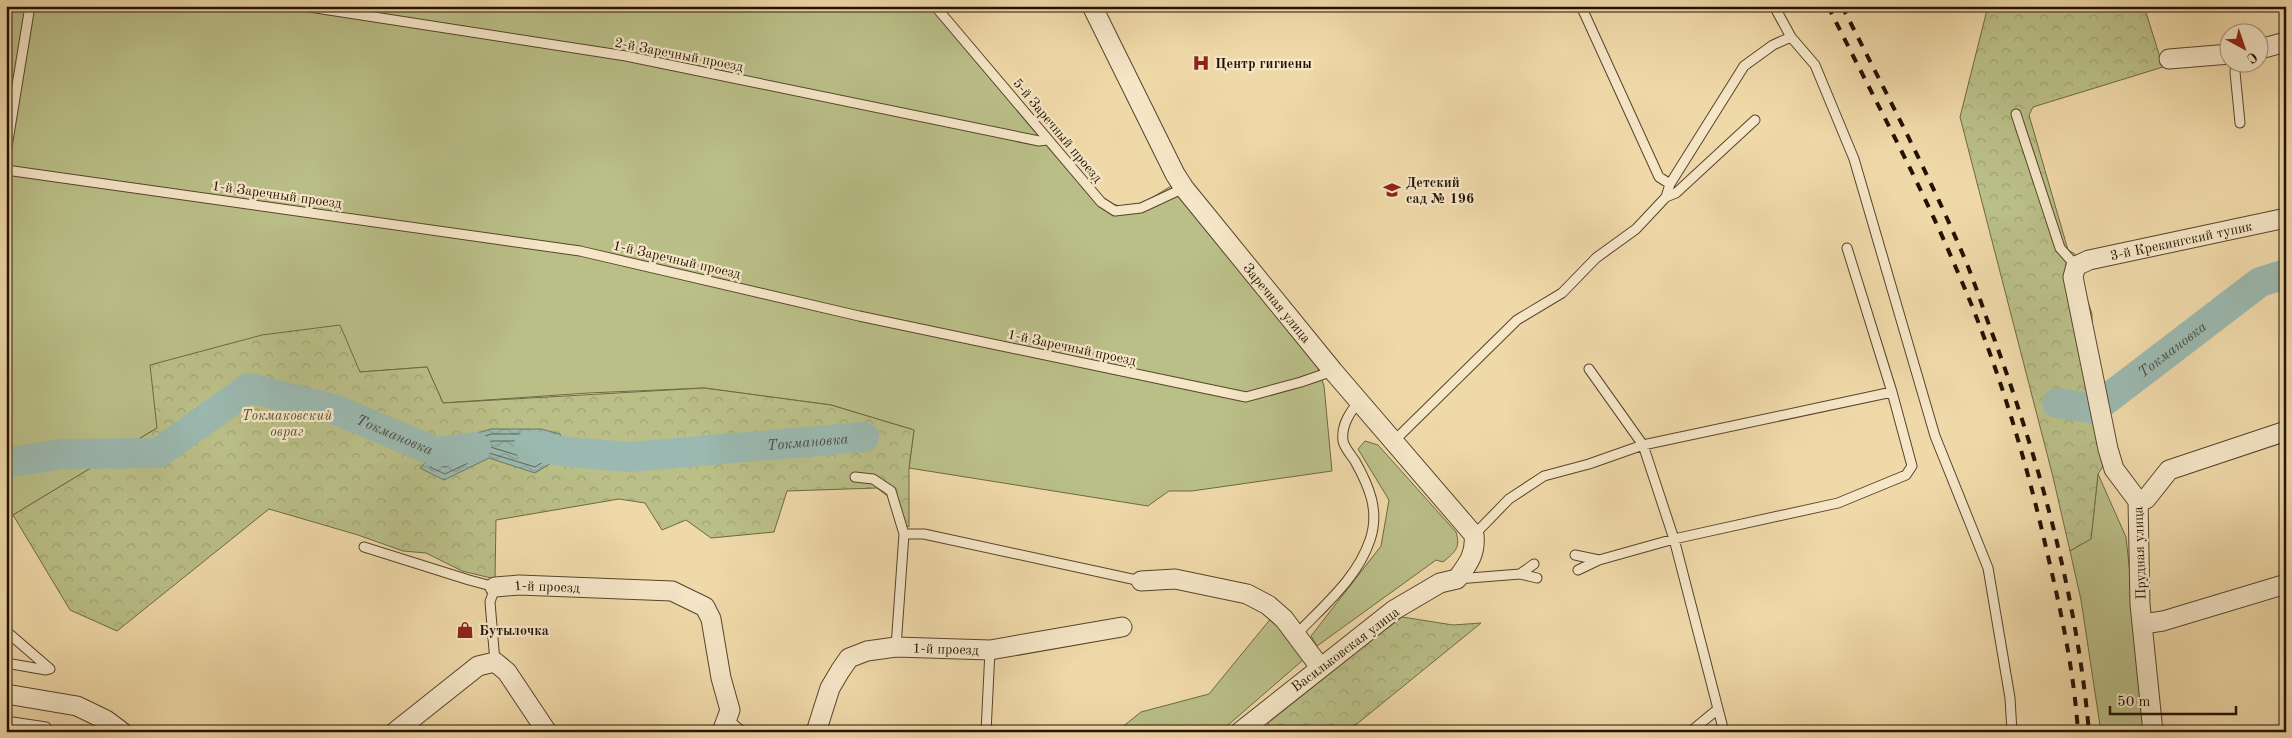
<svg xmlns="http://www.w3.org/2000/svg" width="2292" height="738" font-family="'Old Standard TT',serif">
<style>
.green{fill:#babf88;stroke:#6e6844}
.forest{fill:url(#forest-crowns);stroke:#6e6844}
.water{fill:url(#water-waves);stroke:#6b766a}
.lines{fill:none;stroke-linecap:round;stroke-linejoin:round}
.shore{stroke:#5f6658;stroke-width:1}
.river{stroke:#9bb9b0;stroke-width:30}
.service-casing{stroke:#56442b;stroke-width:11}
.minor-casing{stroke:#56442b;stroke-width:21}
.service{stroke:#f5e6c7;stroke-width:9}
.minor{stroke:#f5e6c7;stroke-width:19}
.rail{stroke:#231201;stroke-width:4;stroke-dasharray:9 9;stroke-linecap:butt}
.labels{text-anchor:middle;stroke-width:4.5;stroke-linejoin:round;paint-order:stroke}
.street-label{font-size:14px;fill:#231201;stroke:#f5e6c7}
.poi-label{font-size:14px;font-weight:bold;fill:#231201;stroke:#f5e6c7;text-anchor:start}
.park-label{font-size:14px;font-style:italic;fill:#584f30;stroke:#f5e6c7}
.water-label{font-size:15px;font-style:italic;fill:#4d4c3e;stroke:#f5e6c7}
</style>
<defs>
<pattern id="forest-crowns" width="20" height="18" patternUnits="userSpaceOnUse" patternTransform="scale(1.25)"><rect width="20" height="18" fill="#babf88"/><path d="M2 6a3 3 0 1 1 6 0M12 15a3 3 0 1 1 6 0" fill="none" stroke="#a0a374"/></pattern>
<pattern id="water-waves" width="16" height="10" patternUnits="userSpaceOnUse" patternTransform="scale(1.25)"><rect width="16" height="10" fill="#9bb9b0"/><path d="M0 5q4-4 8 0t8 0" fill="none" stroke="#859e96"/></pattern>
</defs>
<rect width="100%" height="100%" fill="#f0d9a9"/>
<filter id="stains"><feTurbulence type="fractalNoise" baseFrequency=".004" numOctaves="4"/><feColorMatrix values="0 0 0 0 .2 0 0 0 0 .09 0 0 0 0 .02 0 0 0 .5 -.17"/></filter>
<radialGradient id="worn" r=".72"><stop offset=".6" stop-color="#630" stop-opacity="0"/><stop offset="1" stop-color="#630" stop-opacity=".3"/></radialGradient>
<path class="green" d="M6,6H940L1049,138L1105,200C1130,216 1150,198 1173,185L1317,365L1324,386L1332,471L1192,491H1169L1148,506L909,468L914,430L831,405L704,388L588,393L443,403L427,367L360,372L157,428L13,515H6Z
M1365,441L1378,445L1456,532C1461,548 1455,552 1443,562L1436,560L1317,646L1311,636L1381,546L1389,500L1358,449Z
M2098,474L2126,537L2147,732H2101L2081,600L2070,551L2091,538Z
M1272,617L1289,638L1303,660L1220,732H1116L1141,712L1209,694Z"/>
<path class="forest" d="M1988,6H2144L2163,67L2033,107L2029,115L2068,250L2075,254L2082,271L2080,277L2092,314V342L2116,446L2098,474L2091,539L2070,551L2053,477L1960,117Z
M340,325L360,372L427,367L443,403L704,388L831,405L914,430L909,468V527L899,522L890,498L877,488L787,491L774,532L711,538L686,520L662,530L645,503L619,499L496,520L495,579L462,571L426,553L403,551L358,535L269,509L117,631L70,610L13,515L157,428L150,365L262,335Z
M1402,617L1453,625L1481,623L1347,732H1275L1268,724L1270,717Z"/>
<path class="water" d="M491,429H541L560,434L569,452L535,473L489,458L444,480L420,468L445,443Z"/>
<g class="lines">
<path class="shore" d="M492,434H541L556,439L562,450L535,467L489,453L445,474L430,467L431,465L448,447Z
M493,441H540L552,444L554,448L533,460L487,446V443Z
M481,444L483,446L482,449L445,467L441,466L451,453Z"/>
<g class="river">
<path id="s1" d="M2057,403L2094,409L2260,282L2286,274"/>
<path id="s2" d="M529,446L569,452L629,457L864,437"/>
<path id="s3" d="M6,463L62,454L158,453L249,388L334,409L436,452L476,447"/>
</g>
<g class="service-casing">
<path id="service" d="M303,6L626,56L1039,141L1047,140
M935,6L1101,202L1115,211L1141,208L1184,188
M1581,6L1659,177L1670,184
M1774,6L1791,37
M2237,62L2235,72L2240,123
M2016,114L2060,248L2076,266
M6,153L30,6
M6,170L580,251L859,316L1246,397L1301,382L1333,371
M1666,197L1676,193L1755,120
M1847,248L1892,392
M1589,369L1643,445L1674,539L1724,732
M1395,440L1517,320L1562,293L1596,258L1636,229L1666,197L1670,184L1744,66L1773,45L1791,37L1815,65L1854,159L1935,436L1988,568L2010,698L2012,732
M855,477L873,479L891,491L904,534H924L1141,581
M1474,535L1509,499L1544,476L1589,464L1643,445L1892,392L1912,466L1906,475L1838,503L1674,539L1599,560L1578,570
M364,547L469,580L495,587L490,602L495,662
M1575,555L1599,560
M1520,574L1534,564
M1457,579L1520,574L1537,578
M6,631L50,669
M1296,635C1323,606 1357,579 1370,540C1380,511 1369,486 1355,461C1351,455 1344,447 1343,441C1341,425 1350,412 1360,400
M896,647L904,534
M6,663L46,670L50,669
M727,719L743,732
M1254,720L1264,732
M6,721L46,727
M986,732L990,650
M1690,732L1718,709"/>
</g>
<g class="minor-casing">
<g id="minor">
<path id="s4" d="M1092,6L1175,174L1184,188L1333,371L1474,535C1476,554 1468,564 1457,579L1440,583L1394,610L1240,732"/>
<path d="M2260,49L2286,42"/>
<path d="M2169,59L2230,54"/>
<path d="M2138,501L2146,499L2169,470L2286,431"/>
<path d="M1141,581L1175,579L1247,594L1268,605L1284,619L1320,667"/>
<path id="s5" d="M495,587L519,585L672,591L705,607L711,619L721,678L730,710L722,732"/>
<path d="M2143,624L2163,621L2286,584"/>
<path d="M6,694L77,706L106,720L122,732"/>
<path d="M395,732L478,666L495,662L507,672L547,732"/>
<path id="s6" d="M816,732L830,688L840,671L849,658L867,651L896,647L990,650L1122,627"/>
<path id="s7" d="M2153,732L2140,604L2138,501L2114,469L2108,449L2073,277L2076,266L2089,260L2286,218"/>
</g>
</g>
<use href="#service" class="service"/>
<use href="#minor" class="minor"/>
<path class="rail" d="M1828,6C1871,93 1918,178 1956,268C1996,359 2025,455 2047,552C2061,611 2074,671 2078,732
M1842,6C1885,91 1930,176 1967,264C1977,289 1985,315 1995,341C2041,467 2077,598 2089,732"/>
</g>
<defs>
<g id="hospital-bare" transform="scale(1.35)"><path d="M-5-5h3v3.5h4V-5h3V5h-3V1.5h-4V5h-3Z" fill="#8f2418" stroke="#f5e6c7" stroke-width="2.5" paint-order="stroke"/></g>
<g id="school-bare" transform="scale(1.35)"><path d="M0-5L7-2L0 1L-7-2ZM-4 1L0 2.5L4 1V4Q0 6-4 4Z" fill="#8f2418" stroke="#f5e6c7" stroke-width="2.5" paint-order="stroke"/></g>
<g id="shop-bare" transform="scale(1.35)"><path d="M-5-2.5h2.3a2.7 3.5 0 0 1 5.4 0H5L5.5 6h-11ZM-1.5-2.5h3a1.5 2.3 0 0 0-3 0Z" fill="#8f2418" stroke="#f5e6c7" stroke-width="2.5" paint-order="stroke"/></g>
</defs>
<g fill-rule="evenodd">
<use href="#hospital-bare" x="1201" y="63"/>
<use href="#school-bare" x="1392" y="190"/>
<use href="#shop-bare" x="465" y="630"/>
</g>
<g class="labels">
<g class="street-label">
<text transform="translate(679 54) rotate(11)" y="5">2-й Заречный проезд</text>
<text transform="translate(1058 130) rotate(50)" y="5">5-й Заречный проезд</text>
<text transform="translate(277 194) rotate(8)" y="5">1-й Заречный проезд</text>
<text dy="5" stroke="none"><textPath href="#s7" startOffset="588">3-й Крекингский тупик</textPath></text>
<text transform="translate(677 259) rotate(13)" y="5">1-й Заречный проезд</text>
<text dy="5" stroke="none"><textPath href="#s4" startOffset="352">Заречная улица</textPath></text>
<text transform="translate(1072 347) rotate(12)" y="5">1-й Заречный проезд</text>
<text transform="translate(2139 553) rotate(-92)" y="5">Прудная улица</text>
<text dy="5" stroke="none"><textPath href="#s5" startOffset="52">1-й проезд</textPath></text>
<text dy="5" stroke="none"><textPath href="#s6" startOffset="180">1-й проезд</textPath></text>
<text transform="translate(1345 649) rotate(-37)" y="5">Васильковская улица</text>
</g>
<g class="poi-label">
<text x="1215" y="68">Центр гигиены</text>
<text x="1406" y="187">Детский<tspan x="1406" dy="16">сад № 196</tspan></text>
<text x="479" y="635">Бутылочка</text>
</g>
<g class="park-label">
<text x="287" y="420">Токмаковский<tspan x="287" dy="16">овраг</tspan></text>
</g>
<g class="water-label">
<text dy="5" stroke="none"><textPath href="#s1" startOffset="136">Токмановка</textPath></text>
<text dy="5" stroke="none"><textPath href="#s3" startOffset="418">Токмановка</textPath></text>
<text dy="5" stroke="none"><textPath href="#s2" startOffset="280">Токмановка</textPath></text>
</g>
</g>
<rect width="2292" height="738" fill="none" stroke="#f0d9a9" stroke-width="25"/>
<rect x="8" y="8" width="2277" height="723" fill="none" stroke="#231201" stroke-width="2.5"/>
<rect x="12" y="12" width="2267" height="713" fill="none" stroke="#231201"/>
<g transform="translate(2244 48) rotate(140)"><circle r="24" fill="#f5e6c7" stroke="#a19178"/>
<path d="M0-4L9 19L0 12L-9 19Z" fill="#8f2418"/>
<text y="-8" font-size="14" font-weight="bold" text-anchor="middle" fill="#231201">С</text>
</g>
<path d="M2110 706v8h126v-8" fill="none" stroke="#231201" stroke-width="2.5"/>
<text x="2117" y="706" font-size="15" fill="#231201" stroke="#f5e6c7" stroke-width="4" paint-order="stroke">50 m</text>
<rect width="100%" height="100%" filter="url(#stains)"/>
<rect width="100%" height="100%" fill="url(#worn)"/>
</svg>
